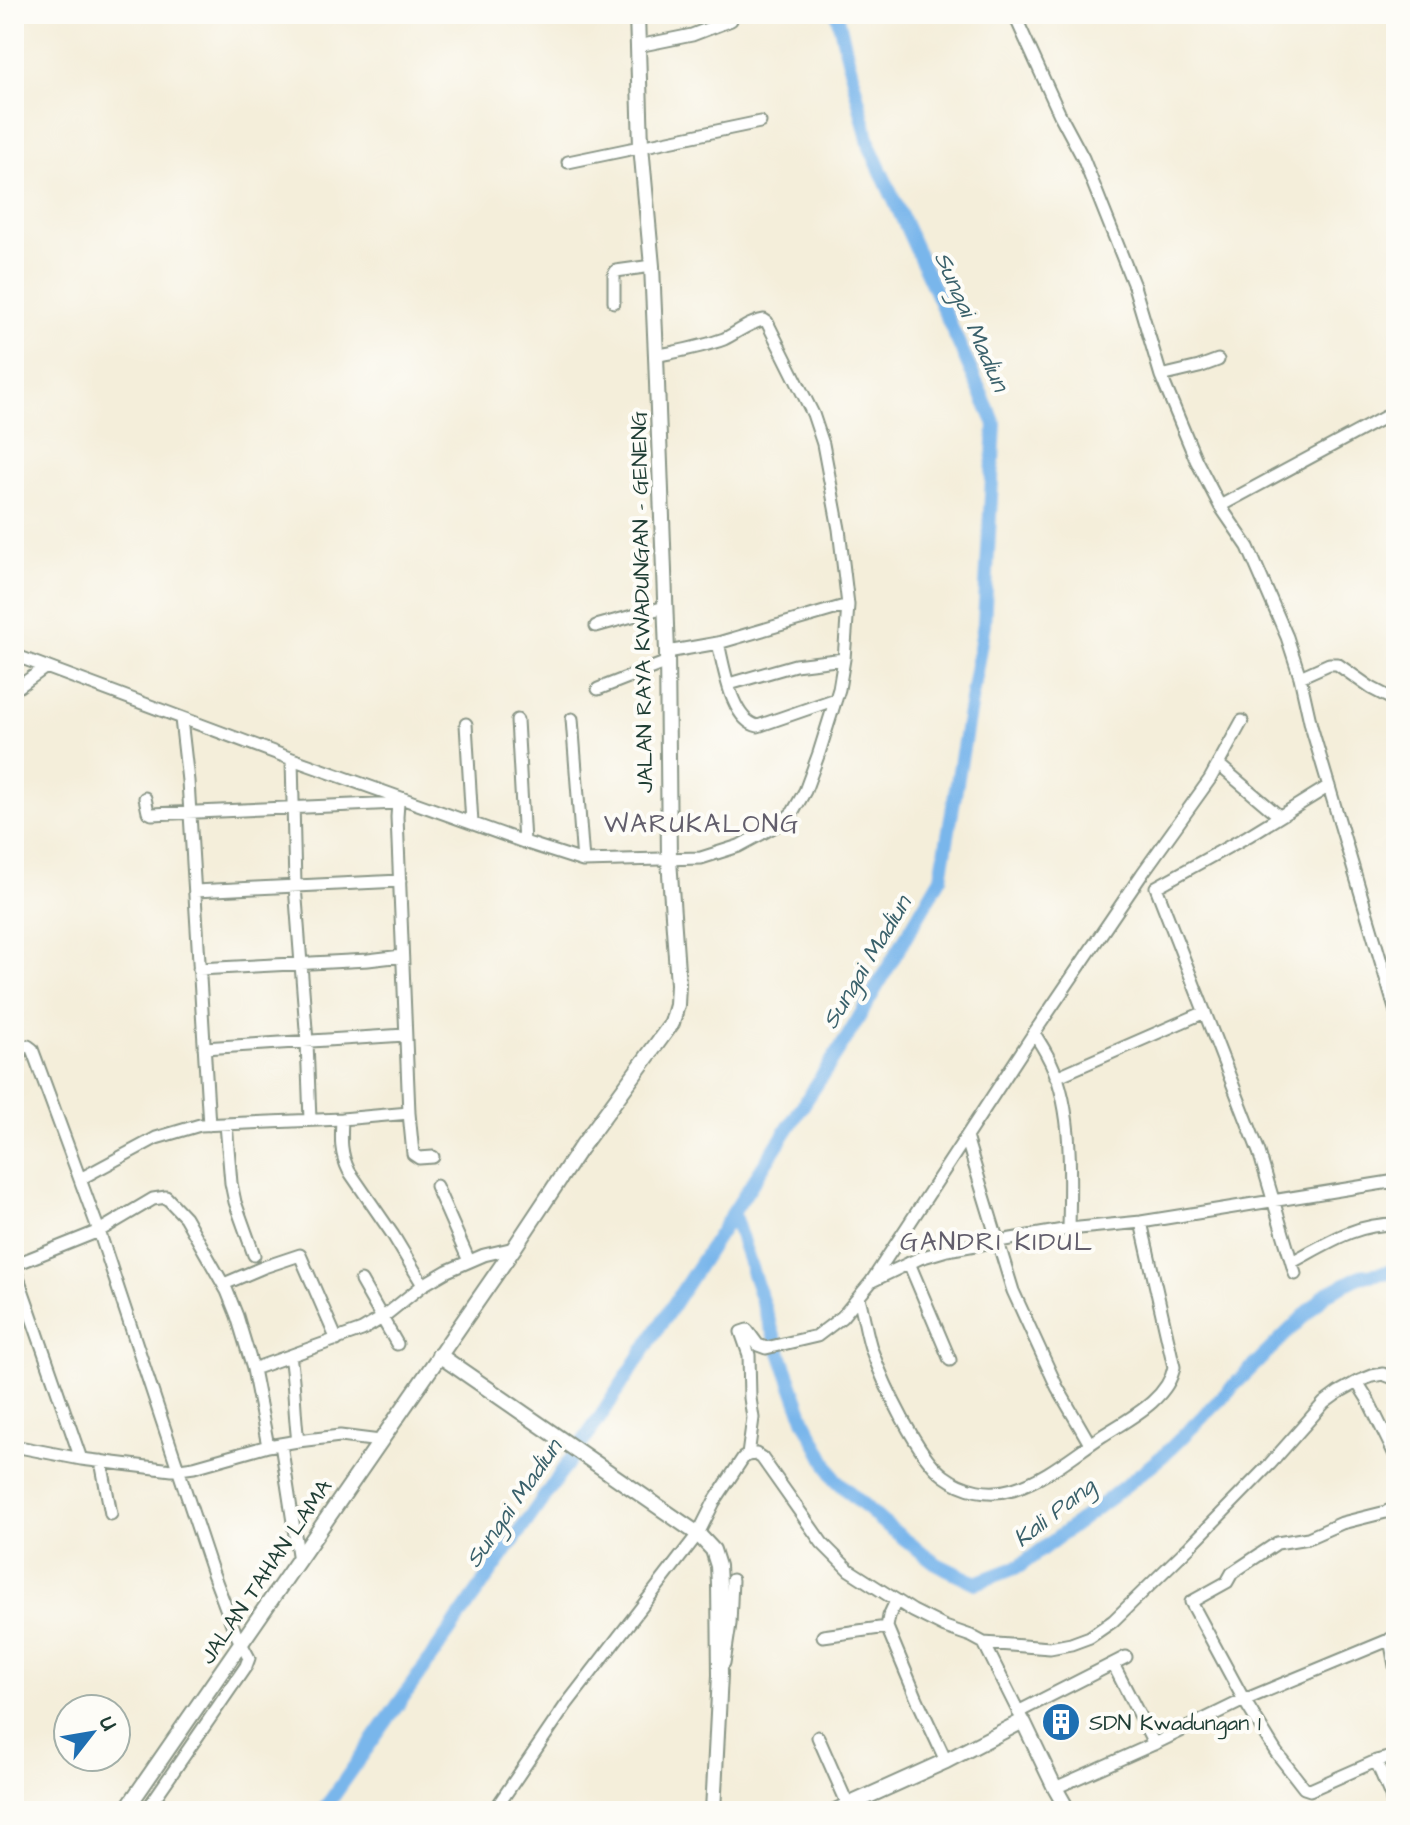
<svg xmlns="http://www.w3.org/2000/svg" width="1410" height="1825" font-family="'Architects Daughter',sans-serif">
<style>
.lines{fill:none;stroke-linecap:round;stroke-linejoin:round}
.river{stroke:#79b6eb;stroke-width:14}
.minor-casing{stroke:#8a9687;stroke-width:15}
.major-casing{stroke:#8a9687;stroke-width:18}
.minor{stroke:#fff;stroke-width:11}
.major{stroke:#fff;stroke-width:14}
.labels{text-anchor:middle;stroke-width:8;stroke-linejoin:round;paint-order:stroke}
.street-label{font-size:22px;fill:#1f3d34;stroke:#fdfcf7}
.poi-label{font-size:22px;fill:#1f3d34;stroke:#fdfcf7;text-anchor:start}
.water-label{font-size:24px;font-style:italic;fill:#3a616b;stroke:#fdfcf7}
.quarter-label{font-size:26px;letter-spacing:2px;fill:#625e6c;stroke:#fdfcf7}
</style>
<rect width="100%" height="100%" fill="#fdfcf7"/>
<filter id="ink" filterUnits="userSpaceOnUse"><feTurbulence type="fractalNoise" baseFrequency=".0125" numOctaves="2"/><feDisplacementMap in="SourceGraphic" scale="16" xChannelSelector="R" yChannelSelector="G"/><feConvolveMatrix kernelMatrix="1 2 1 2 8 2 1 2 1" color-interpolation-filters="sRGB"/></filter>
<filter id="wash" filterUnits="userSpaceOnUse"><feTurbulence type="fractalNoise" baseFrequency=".006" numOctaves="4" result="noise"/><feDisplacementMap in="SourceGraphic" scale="32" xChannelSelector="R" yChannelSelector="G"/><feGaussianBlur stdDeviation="1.8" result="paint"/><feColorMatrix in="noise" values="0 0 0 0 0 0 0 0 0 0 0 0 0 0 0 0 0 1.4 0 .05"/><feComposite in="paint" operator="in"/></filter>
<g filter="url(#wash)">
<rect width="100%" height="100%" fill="#f4eeda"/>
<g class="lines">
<path class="river" d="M733,1213L767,1316L805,1421L834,1478L881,1521L937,1564L976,1583L1020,1566L1110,1498L1165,1454L1326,1294L1361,1276L1396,1271
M323,1811L599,1419L848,1036L941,877L984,624L995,424L870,147L837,14"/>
</g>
</g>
<g filter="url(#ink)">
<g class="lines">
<g class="minor-casing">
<path id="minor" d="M1014,14L1060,115L1083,158L1134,286L1161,376L1196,460L1220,506L1248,547L1287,637L1300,677L1311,726L1396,1012
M638,46L692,35L731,20
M568,162L760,122
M614,302V275L616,271L652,266
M1161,376L1199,367L1218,360
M1220,506L1396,411
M596,626L665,607
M718,643C724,666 731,721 758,726L836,699
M667,652L718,643L848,605
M14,655L292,759L524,842L583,861L701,858L739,846L781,823L793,812L805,791L819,753L839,689L844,659L848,605L839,529L823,444L813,414L767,322L764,320C749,322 737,333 724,339C702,347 679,351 656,356
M1300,677L1329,664H1337L1371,688L1396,701
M729,684L795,665L844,659
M598,689L667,662
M14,690L46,667
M181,719L188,781L209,1125
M572,719L583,861
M517,720L524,842
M466,724L472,823
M292,759L295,886L307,1042L310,1120
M1219,765L1279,816
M145,798L148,812L152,814L398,803L399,798
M195,891L400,881
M199,969L368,960L402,956
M1034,1033C1038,1040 1043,1047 1047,1055C1074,1103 1070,1175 1069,1229
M204,1048L405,1035
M14,1049L28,1046L32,1049L35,1057L99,1231L212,1571L235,1632L249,1658L246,1666L146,1811
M1056,1077L1205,1012
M409,1113L413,1154L419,1158L433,1157
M342,1119C341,1139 340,1153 349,1171L393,1235L423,1285
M226,1124L231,1183L235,1202L254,1255
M966,1137L1013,1291L1057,1387L1090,1444
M80,1179L156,1138L200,1125L342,1119L409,1113L397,817L398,803
M436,1186L469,1261
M1292,1262C1328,1243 1354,1224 1396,1224
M909,1263L950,1360
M14,1265L99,1231L153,1199L166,1197L185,1217L227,1291L237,1316L253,1369L268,1446
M14,1266L81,1459
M1295,1274L1259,1152L1156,887L1248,836L1329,786
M361,1281L397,1344
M872,1281L920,1258L947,1250L1069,1229L1141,1222L1396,1181
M224,1284L264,1267L300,1255L337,1340
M859,1298C864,1315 866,1334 872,1351C884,1384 917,1456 944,1476C964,1491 990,1496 1013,1489C1046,1479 1073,1455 1102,1436C1128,1419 1168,1400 1174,1367L1141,1222
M290,1356C295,1384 294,1413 298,1441
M253,1369L362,1330L382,1318L423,1285L447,1271L484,1255L514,1248
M1357,1382L1367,1398L1396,1457
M281,1444L299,1561
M14,1446L81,1459L172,1470L194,1467L268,1446L298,1441L340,1436L380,1441
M748,1455L756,1454L762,1458L822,1543L849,1570L913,1611L945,1627L971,1636L984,1643L1050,1648L1071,1644L1090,1637L1113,1621L1190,1546L1270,1464L1324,1403L1339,1392L1357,1382L1372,1376L1383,1374L1396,1379
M101,1461L111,1514
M1396,1507L1386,1512L1342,1523L1308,1538L1277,1543L1232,1573L1227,1582L1191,1602L1244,1700L1276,1752L1304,1788L1310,1790L1376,1761L1396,1756
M896,1601L889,1616L887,1627L917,1699L946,1761
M823,1636L887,1627
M1390,1639L1396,1671
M984,1643L1021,1717
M724,1663L730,1624L732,1580
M1113,1664L1154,1744
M1018,1712L1126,1657
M818,1737L848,1805
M1376,1761L1391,1796L1394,1811
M1055,1788L1154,1744L1244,1700L1396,1637
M494,1811L566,1705L698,1534L714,1502L743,1458L748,1455L753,1418L750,1398L749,1355L741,1332L747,1330L758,1345L766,1348L817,1336L842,1317L871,1282L1034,1033L1142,874L1210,779L1242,721"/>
</g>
<g class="major-casing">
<path id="major" d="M439,1355L698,1534L713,1550L718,1566L719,1584L720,1675L713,1811
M125,1811L514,1248L579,1150L672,1023L677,1005L678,984L669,860L667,652L656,356L652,266L641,146L637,14
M835,1811L946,1761L1019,1723H1024L1055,1788L1068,1811"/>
</g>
<use href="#minor" class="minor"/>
<use href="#major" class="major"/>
</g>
</g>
<defs>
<g id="building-disc" transform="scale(2)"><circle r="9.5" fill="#1f6fb2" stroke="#fdfcf7"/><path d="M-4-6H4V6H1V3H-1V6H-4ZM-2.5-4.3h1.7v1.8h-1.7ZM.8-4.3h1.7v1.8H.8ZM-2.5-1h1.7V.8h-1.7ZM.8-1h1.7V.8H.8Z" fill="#fff"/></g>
</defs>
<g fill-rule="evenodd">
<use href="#building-disc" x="1061" y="1722"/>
</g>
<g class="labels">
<g class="street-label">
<text transform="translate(641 602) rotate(-91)" y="8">JALAN RAYA KWADUNGAN - GENENG</text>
<text transform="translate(265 1571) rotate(-56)" y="8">JALAN TAHAN LAMA</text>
</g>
<g class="poi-label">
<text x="1089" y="1730">SDN Kwadungan 1</text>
</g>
<g class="water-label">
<text transform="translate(972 321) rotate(66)" y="8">Sungai Madiun</text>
<text transform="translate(866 962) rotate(-59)" y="8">Sungai Madiun</text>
<text transform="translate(513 1503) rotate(-55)" y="8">Sungai Madiun</text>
<text transform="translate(1054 1512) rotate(-38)" y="8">Kali Pang</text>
</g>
<g class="quarter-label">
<text x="702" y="832">WARUKALONG</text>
<text x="997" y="1250">GANDRI KIDUL</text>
</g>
</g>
<rect width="1410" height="1825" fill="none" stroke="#fdfcf7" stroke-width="48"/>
<g transform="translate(92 1733) rotate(59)"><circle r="38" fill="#fdfcf7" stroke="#a4b0a9" stroke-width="2"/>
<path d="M0-6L14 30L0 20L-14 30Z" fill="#1f6fb2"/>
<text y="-12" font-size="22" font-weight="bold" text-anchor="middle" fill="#1f3d34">U</text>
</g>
</svg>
